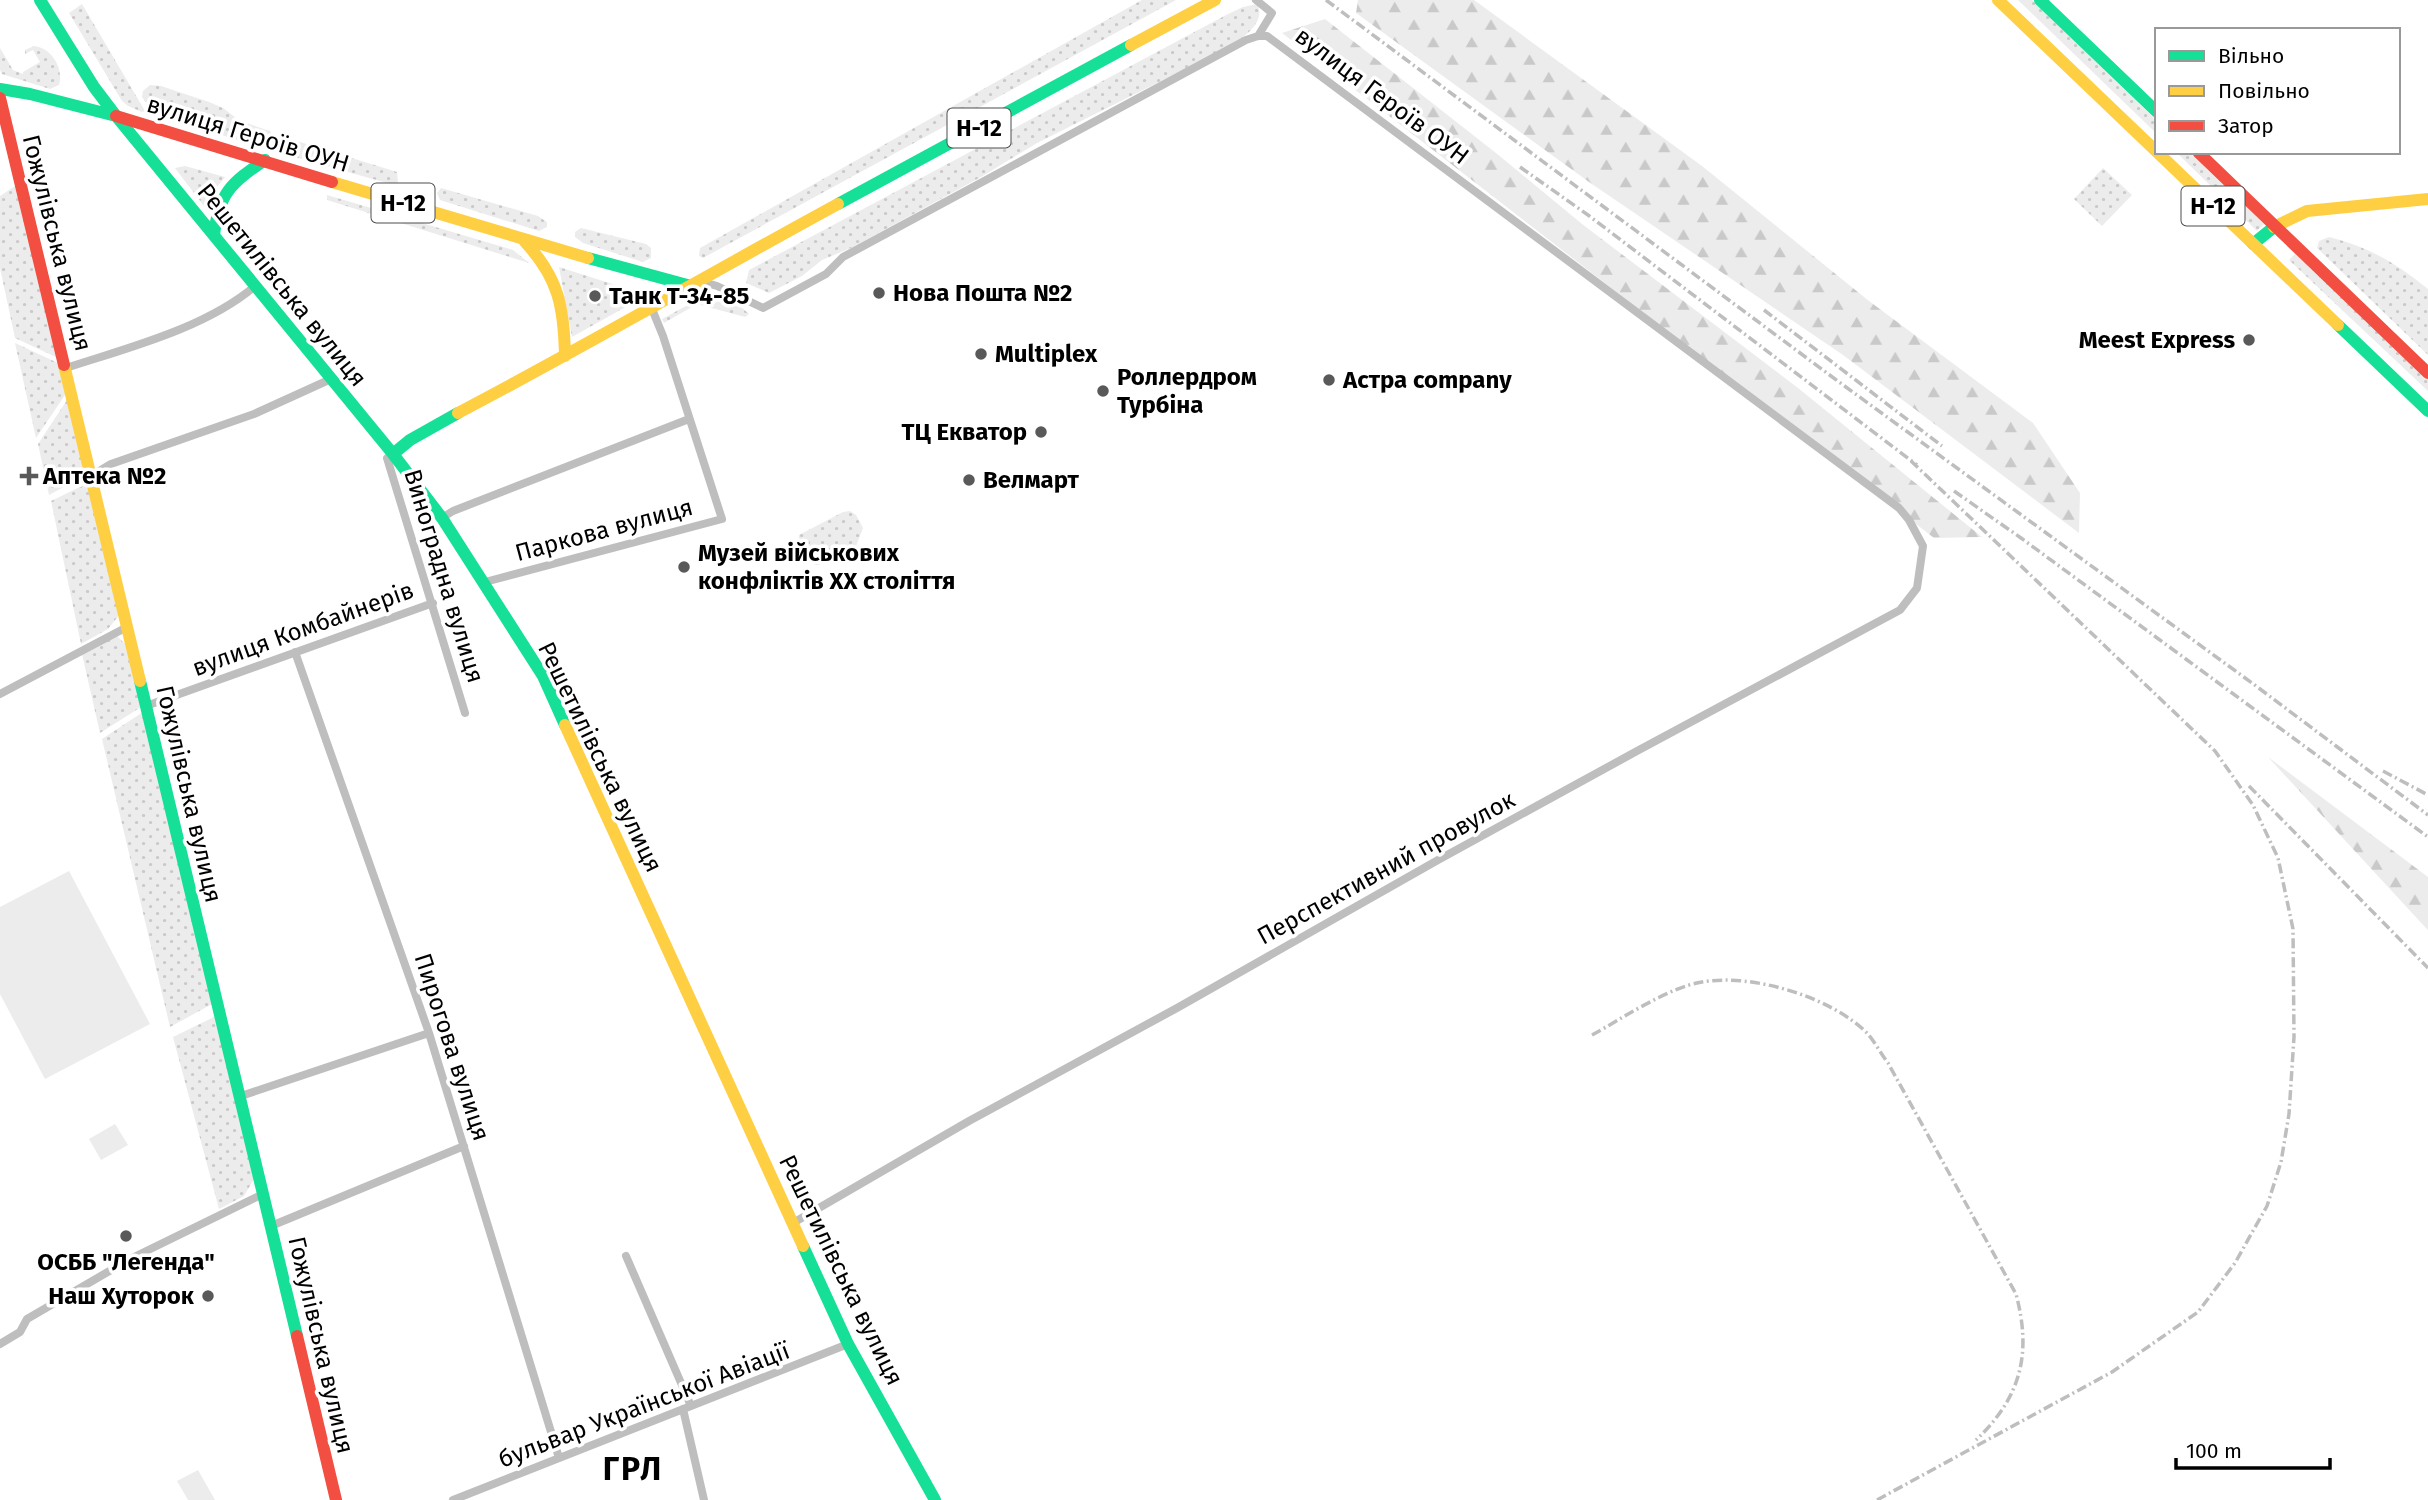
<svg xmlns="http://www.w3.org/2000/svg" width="2428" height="1500" font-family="'Fira Sans',sans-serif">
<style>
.grass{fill:url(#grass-dots)}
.forest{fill:url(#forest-firs)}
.park{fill:#ececec}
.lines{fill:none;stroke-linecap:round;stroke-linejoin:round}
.street{stroke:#bebebe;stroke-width:8}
.fast{stroke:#16e098;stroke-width:12}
.slow{stroke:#ffcf43;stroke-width:12}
.jam{stroke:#f24e42;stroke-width:12}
.rail{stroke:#bebebe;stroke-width:3.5;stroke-dasharray:10 3.5 2 3.5;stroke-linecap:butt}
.poi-dot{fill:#595959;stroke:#fff;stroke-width:2.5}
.labels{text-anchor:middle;stroke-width:7;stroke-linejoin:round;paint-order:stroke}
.shield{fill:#fff;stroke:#4c4c4c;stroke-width:2}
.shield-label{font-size:23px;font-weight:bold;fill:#000}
.street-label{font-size:24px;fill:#000;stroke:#fff}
.poi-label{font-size:24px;font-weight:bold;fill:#000;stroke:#fff;text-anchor:start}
.district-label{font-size:32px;font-weight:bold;letter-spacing:2px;fill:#000;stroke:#fff}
</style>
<defs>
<pattern id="grass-dots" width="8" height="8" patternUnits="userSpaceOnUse" patternTransform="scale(1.75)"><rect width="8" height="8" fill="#ececec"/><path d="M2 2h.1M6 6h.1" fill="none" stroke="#c9c9c9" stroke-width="1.8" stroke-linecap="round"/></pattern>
<pattern id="forest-firs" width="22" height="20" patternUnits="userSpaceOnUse" patternTransform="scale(1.75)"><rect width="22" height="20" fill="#ececec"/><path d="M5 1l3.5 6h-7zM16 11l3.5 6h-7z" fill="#c9c9c9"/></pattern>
</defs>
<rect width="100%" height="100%" fill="#fff"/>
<path class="grass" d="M1142,0H1176L703,258L699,256L700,248Z
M2018,0H2032L2157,121V134Z
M82,4L145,111L142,112L128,106L122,101L69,13Z
M1257,4C1266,21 1247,34 1235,44L1037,143L981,177L853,247L822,260L802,276L769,293L746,283L749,270L1228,14L1243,7Z
M34,46C52,48 64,69 59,85L50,89L2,74L0,70V48L13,70L23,74V72L40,62L33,50L25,54V50Z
M150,85L161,86L209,102L223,108L240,121L270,131L277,143L275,146L268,149L155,115L142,97L143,91Z
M300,142L397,172L398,182L394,185L291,156L289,149L295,143Z
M2176,152H2189L2264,224L2257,231Z
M185,166L225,177L217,187L207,210L175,168Z
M2103,168L2132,195L2102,226L2074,199Z
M18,184L58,358L15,338L0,268V196Z
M441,188L538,216L547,222V227L539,231L440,200L437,193Z
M327,195L513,250L529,263L327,200Z
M581,228L646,244L651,248V258L643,262L583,243L575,237V232Z
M2329,237C2371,248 2394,262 2428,289V355L2317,248L2319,241Z
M2295,254L2428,379V391L2289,260Z
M559,267L625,288L631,304L572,337Z
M705,299L740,306L749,314L745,317L697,304L664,323L662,319L697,300Z
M15,343L60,364L67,392L36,438Z
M69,397L86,475L49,495L38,444Z
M88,483L120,614L108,629L81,644L51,501Z
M850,511L856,515L863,528L856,546L819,565C805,565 798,547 799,535L843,512Z
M117,636L125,644L141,707L100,733L82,654Z
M143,712L212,1004L170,1027L102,739Z
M216,1016L254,1179L244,1196L219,1209L173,1037Z"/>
<path class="forest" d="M1358,0H1474L1702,166L1869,301L2033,423L2080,493L2079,533L1843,355L1589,182L1356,13Z
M1325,19L1496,153L1582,224L1798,388L1982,537L1934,538L1282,33Z
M2268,757L2428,877V930L2425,927Z"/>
<path class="park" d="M69,871L150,1024L45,1079L0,994V907Z
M115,1124L128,1145L101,1160L89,1139Z
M198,1470L215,1500H188L177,1481Z"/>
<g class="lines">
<path class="street" d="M1256,0L1272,13L1258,36
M700,281L717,286L763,308L826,274L843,257L1246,40L1258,36H1267L1899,508L1909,520L1923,546L1917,588L1900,610L1637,751L1438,860L1177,1008L969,1121L793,1223
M66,368C127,348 206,328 255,286
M393,454L387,458L465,713
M91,476L111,464L254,414L331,379
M442,518L453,511L689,419
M485,582L722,519L663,336L652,309
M295,652L429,1033L559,1458
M0,694L127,627
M146,706L433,603
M238,1097L429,1033
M271,1226L464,1146
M626,1256L691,1406
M0,1344L20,1332L27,1319L130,1259L263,1194
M683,1409L704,1500
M453,1500L848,1344"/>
<path class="fast" d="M40,0L94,87L116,116L393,454L410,440L458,413
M2040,0L2157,112
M0,89L30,94L116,116
M838,204L1131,45
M214,235C219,193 231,183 265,160
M2253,244L2274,227
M588,258L691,286
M2338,325L2428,411
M393,454L442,518L543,676L565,725
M140,681L297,1336
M803,1246L848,1344L935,1500"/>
<path class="slow" d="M1998,0L2338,325
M1131,45L1215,0
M332,182L588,258
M2274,227L2307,211L2428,199
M525,242C559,278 564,308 565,356
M64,365L140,681
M458,413C586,346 711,273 838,204
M565,725L803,1246"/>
<path class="jam" d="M0,98L64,365
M116,116L332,182
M2198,152L2428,373
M297,1336L336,1500"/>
<path class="rail" d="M1326,0L1839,382L2252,683L2428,815
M1520,167L1588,215L1917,465
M1764,310L1942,446
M1954,491L2021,538L2428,837
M2383,771L2428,795
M2249,786L2428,968
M1592,1035C1623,1018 1669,987 1702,982C1752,973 1831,997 1867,1033C1875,1042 1881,1054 1888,1063L2016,1294C2032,1354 2021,1397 1976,1440
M1877,1500L2112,1372L2198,1312L2235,1263L2267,1206L2281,1162L2289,1114L2294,1037L2293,929L2278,858L2253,805L2215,751L1911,461"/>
</g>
<g class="poi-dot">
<circle cx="879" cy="293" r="7"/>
<circle cx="595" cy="296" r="7"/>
<circle cx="2249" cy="340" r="7"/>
<circle cx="981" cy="354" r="7"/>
<circle cx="1329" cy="380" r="7"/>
<circle cx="1103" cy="391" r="7"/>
<circle cx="1041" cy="432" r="7"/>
<path d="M25.5 465.5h7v7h7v7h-7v7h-7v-7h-7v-7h7z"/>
<circle cx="969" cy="480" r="7"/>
<circle cx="684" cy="567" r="7"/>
<circle cx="126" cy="1236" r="7"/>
<circle cx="208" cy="1296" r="7"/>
</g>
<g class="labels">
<g class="shield">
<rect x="947.5" y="108.5" width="63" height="39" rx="5"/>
<rect x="371.5" y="183.5" width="63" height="39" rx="5"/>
<rect x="2181.5" y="186.5" width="63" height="39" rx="5"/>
</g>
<g class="shield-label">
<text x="979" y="136">Н-12</text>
<text x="403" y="211">Н-12</text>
<text x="2213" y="214">Н-12</text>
</g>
<g class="street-label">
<text transform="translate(1382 96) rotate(37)" y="8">вулиця Героїв ОУН</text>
<text transform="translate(248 134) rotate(17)" y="8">вулиця Героїв ОУН</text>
<text transform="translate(57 243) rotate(76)" y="8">Гожулівська вулиця</text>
<text transform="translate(282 285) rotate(51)" y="8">Решетилівська вулиця</text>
<text transform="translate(604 530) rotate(-15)" y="8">Паркова вулиця</text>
<text transform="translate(444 576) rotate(73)" y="8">Виноградна вулиця</text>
<text transform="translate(303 629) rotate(-20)" y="8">вулиця Комбайнерів</text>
<text transform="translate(600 757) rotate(64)" y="8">Решетилівська вулиця</text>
<text transform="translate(189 794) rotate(77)" y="8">Гожулівська вулиця</text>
<text transform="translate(1386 868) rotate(-29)" y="8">Перспективний провулок</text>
<text transform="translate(452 1047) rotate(72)" y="8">Пирогова вулиця</text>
<text transform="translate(841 1270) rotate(64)" y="8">Решетилівська вулиця</text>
<text transform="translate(321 1345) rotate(77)" y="8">Гожулівська вулиця</text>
<text transform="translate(644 1405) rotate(-21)" y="8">бульвар Української Авіації</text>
</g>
<g class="poi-label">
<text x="893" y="301">Нова Пошта №2</text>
<text x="609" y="304">Танк Т-34-85</text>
<text x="2235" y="348" text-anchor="end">Meest Express</text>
<text x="995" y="362">Multiplex</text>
<text x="1117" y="385">Роллердром<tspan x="1117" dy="28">Турбіна</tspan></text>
<text x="1343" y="388">Астра company</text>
<text x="1027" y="440" text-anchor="end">ТЦ Екватор</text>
<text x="43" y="484">Аптека №2</text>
<text x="983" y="488">Велмарт</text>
<text x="698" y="561">Музей військових<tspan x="698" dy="28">конфліктів ХХ століття</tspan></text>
<text x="126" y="1270" text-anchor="middle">ОСББ "Легенда"</text>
<text x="194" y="1304" text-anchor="end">Наш Хуторок</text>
</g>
<g class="district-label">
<text x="633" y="1480">ГРЛ</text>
</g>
</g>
<rect x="2155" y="28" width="245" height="126" fill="#ffffff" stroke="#999999" stroke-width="2"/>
<rect x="2169" y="51" width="35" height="10" fill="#16e098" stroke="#999999" stroke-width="2"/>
<text x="2218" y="63" font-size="21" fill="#000000">Вільно</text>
<rect x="2169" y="86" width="35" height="10" fill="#ffcf43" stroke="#999999" stroke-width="2"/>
<text x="2218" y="98" font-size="21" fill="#000000">Повільно</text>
<rect x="2169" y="121" width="35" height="10" fill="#f24e42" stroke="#999999" stroke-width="2"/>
<text x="2218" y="133" font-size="21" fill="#000000">Затор</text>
<path d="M2176 1458v10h154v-10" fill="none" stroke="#000000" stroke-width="3.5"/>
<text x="2186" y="1458" font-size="21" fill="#000000" stroke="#ffffff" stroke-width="5" paint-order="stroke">100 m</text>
</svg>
